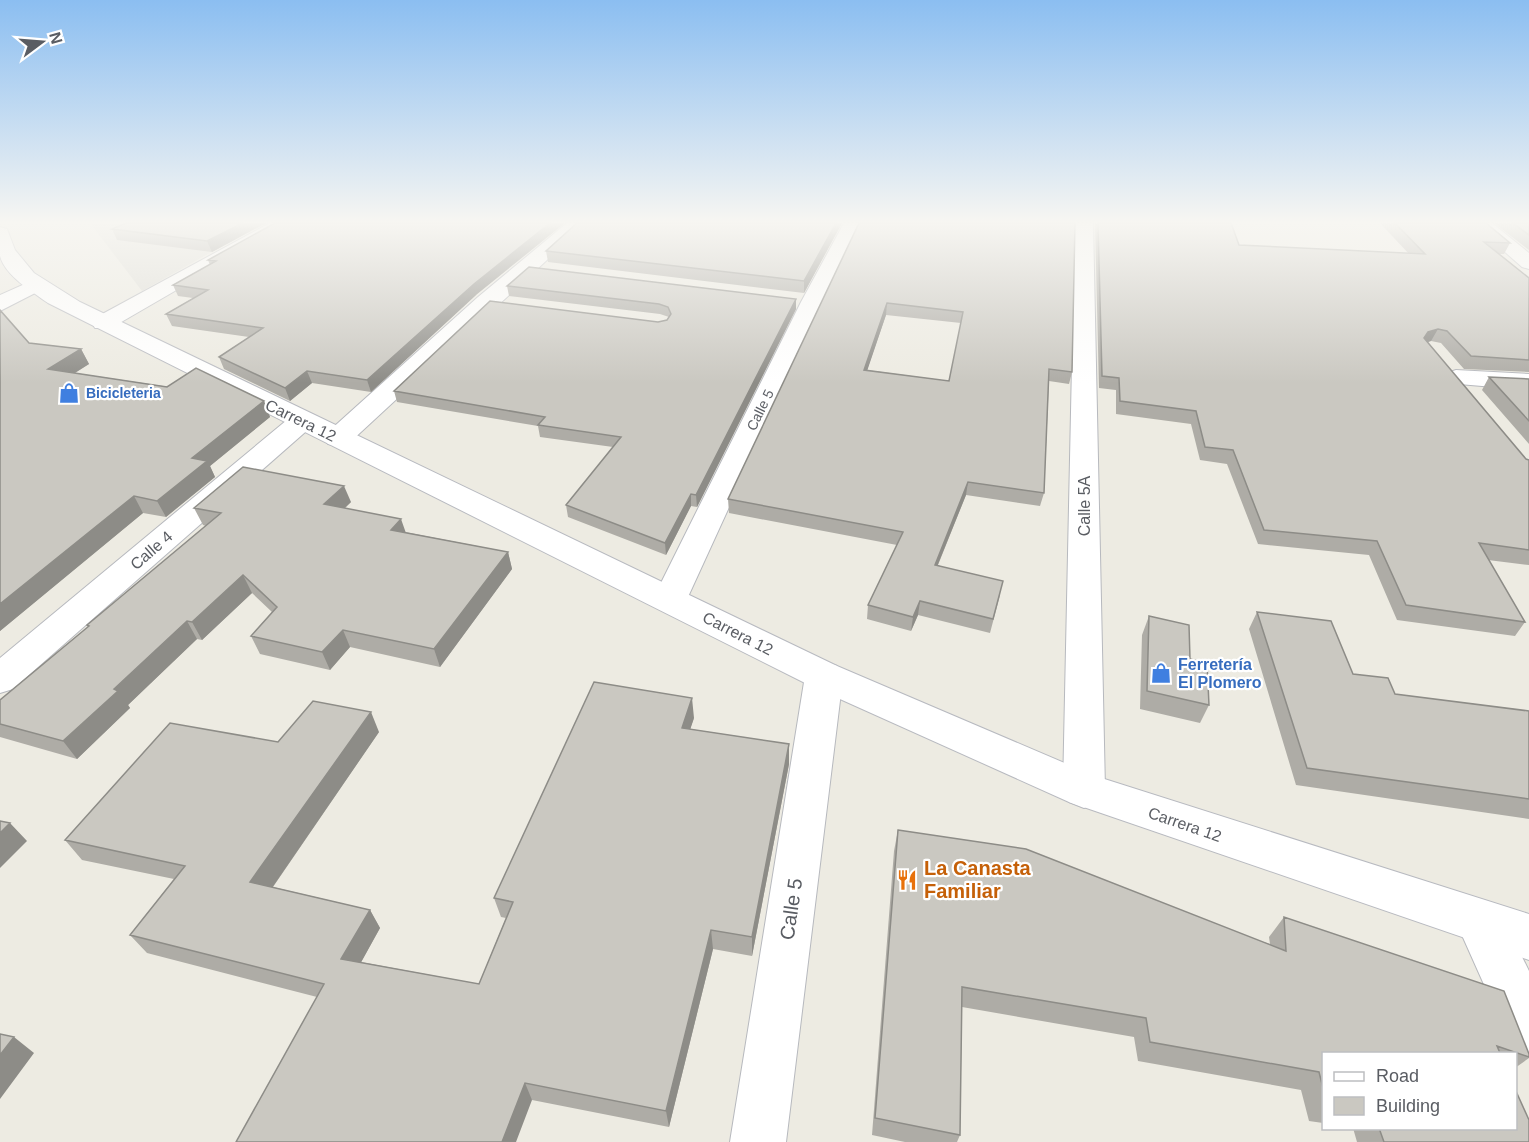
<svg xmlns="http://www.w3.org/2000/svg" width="1529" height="1142" font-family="Helvetica,sans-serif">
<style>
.industrial{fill:#deddd6}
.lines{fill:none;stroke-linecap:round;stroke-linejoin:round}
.street-casing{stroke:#b7b9be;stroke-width:2}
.secondary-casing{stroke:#b8bac0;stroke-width:2}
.street{fill:#fff;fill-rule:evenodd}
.secondary{fill:#fff;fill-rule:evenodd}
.wall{fill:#aeaca6;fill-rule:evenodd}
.shaded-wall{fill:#8d8c87}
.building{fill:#cac8c1;stroke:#8d8c87;stroke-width:1.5;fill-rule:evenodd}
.labels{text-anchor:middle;stroke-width:4.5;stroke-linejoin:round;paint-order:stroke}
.far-shop-label{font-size:14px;font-weight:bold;fill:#366cbe;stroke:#fff;text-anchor:start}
.far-street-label{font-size:14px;fill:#5a5d63;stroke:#fff}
.street-label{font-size:16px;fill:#5a5d63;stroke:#fff}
.shop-label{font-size:16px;font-weight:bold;fill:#366cbe;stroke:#fff;text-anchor:start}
.near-food-label{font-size:20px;font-weight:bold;fill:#c56008;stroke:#fff;text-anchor:start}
.near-street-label{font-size:20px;fill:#5a5d63;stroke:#fff}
</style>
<rect width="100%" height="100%" fill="#edebe2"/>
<path class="industrial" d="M90,223H263L142,291Z"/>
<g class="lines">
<g class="street-casing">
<path id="street" d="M270,223H292L111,328H95L92,323L95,318Z
M567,223H587L348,444L338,446L328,444L324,438L328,432L478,297Z
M844,223H862L823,302L687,599L682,607L670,611L658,607L653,599L801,302Z
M1075,223H1093L1105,790L1099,802L1084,808L1069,802L1063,790Z
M1472,223H1492L1529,253V269L1522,267Z
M36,279L43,281L47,285L43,289L0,311V295Z
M1456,370L1529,374V390L1447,383L1443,378L1447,373Z
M302,413L311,415L315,421L311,427L13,689L0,693V658L293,415Z
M824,662L837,666L843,676L786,1142H730L805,676L811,666Z
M1481,901L1498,908L1529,971V1053L1511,1045L1457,924L1464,908Z"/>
</g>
<g class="secondary-casing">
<path id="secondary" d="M0,227L7,229L15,250L34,273L80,302L837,666L1095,776L1529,914V960L1069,802L811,686L48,303C33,292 5,276 0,256C0,248 0,236 0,227Z"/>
</g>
<use href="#street" class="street"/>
<use href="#secondary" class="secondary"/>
</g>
<path class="wall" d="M126,223H266L212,252L117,240L112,229Z
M842,223L804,293L548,262L546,251Z
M859,223L1072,372L1069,384L1049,381L1044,493L1040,506L966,495L938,565L1000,595L990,633L918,615L911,631L867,619L868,605L897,545L729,513L728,499ZM886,315L961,323L949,381L867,370Z
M1095,223H1231L1239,245L1409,254L1380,223H1486L1510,243L1504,254H1499L1529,278V372L1464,369L1441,343L1431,341L1427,342L1526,459L1529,460V565L1488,560L1525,622L1515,636L1397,620L1369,555L1258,544L1227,464L1200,460L1191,424L1116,414V390L1099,388Z
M1494,223H1529V250Z
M208,260L476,295L371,392L312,383L290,401L224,369L219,357L249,337L172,326L166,314L193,298L178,296L173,285L210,265Z
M507,286L796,299V309L697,507L691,506L666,555L568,517L566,505L613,447L540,437L538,426L397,402L394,391L667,320L669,317L660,314L509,296Z
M0,310L29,343L81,349L89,364L75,373L264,401L270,417L210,466L215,477L166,517L143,513L0,631Z
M1489,377L1529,379V444L1482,390Z
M351,502L345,508L405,532L508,552L512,569L440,667L350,647L330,670L260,654L251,636L272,612L252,593L202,640L197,639L128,705L130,708L77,759L0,737V700L88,627L87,625L206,526L203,525L194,508Z
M1257,612L1353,674L1395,694L1529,711V819L1296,785L1249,629Z
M1149,616L1190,659L1209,705L1200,723L1140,709L1142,635Z
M694,718L690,729L789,744V764L752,956L713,949L669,1127L532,1100L317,997L147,953L130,935L174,879L82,860L65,840L278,742L379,732L273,887L370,910L380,928L361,962L479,984L506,918L501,917L494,898Z
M898,830L1270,944L1269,937L1284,917L1529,1054V1058L1515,1068V1053H1323V1123L1309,1121L1301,1090L1138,1061L1134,1037L962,1007L960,1135L957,1142H905L872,1135L894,851Z
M1353,1128H1515L1529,1142H1357Z"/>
<path class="shaded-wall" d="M243,223H266L212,252L207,241Z
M550,223H565L476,295L371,392L367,380L474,284Z
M836,223H842L804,293V281Z
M796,299V309L697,507L696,495Z
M887,303L886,315L863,383L864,370Z
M1438,329L1431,341L1422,344L1424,338L1428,332Z
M81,349L89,364L57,384L48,369Z
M307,371L312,383L290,401L285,388Z
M264,401L270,417L210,466L215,477L166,517L157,501L192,458Z
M968,482L966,495L932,579L935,565Z
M344,486L351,502L331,521L324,504Z
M691,494V506L666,555L665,543Z
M134,496L143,513L0,631V604Z
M401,519L407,536L391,530Z
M508,552L512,569L440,667L434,649Z
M243,575L252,593L202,640L192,622Z
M920,601L918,615L911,631L913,617Z
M187,621L197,639L128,705L130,708L77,759L63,741L114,689Z
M343,630L350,647L330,670L322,652Z
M692,698L694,718L684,748L682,728Z
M371,712L379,732L263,901L250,882Z
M789,744V764L752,956V937Z
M10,823L27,841L0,868V833Z
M370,910L380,928L353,977L341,959Z
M711,930L713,949L669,1127L666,1111Z
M14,1037L34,1053L0,1099V1055Z
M525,1083L532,1100L516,1142H502Z"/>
<path class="building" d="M126,223H243L207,241L112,229Z
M275,223H550L474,284L367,380L307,371L285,388L219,357L263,328L166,314L208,290L173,285L216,261L208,260Z
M577,223H836L804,281L546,251Z
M859,223H1075L1072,372L1049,369L1044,493L968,482L935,565L1003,581L993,619L920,601L913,617L868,605L903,532L728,499ZM887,303L963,312L949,381L864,370Z
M1098,223H1231L1239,245L1425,254L1395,223H1486L1510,243L1484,242L1529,278V360L1471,356L1447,331L1438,329L1428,332L1424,338L1526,459L1529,460V550L1479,543L1525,622L1406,605L1377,541L1264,530L1233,450L1205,447L1196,411L1120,401L1119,378L1102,376Z
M1513,223H1529V235Z
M529,267L796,299L696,495L691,494L665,543L566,505L621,437L538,425L545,417L394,391L490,301L658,322L667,320L671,314L668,307L659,304L507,286Z
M0,310L29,343L81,349L48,369L167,387L196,368L264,401L192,458L207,461L157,501L134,496L0,604Z
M1489,377L1529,379V421Z
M243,467L344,486L324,504L401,519L391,530L508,552L434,649L343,630L322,652L251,636L277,607L243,575L192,622L187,621L114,689L118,691L63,741L0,724V700L89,626L87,625L221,513L194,508Z
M1257,612L1331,621L1353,674L1388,678L1395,694L1529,711V799L1307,768Z
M1149,616L1189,625L1190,659L1207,663L1209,705L1147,691Z
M594,682L692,698L682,728L789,744L752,937L711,930L666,1111L525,1083L502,1142H236L324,984L130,935L185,866L65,840L170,723L278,742L313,701L371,712L250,882L370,910L341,959L479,984L513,902L494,898Z
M0,821L10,823L0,833Z
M898,830L1026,849L1286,951L1284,917L1504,991L1529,1054V1057L1497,1046L1500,1053H1323V1088L1319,1072L1150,1042L1146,1018L962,987L960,1135L875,1118Z
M0,1034L14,1037L0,1055Z
M1515,1089L1529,1120V1142H1384L1379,1128H1515Z"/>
<linearGradient id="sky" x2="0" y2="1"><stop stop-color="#8bbef1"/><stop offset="0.58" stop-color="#f7f6f2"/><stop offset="1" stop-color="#f7f6f2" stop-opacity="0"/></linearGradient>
<rect width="1529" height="383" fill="url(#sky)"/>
<defs>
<g id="shop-bare" transform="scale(1.62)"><path d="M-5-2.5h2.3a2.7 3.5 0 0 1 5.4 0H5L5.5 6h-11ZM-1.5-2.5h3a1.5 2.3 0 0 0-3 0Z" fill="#3f7fe0" stroke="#fff" stroke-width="2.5" paint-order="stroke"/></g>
<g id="restaurant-bare" transform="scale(1.62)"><path d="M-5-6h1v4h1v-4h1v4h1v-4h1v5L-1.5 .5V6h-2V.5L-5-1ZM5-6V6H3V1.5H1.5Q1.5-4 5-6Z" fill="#e8710a" stroke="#fff" stroke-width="2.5" paint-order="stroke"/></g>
</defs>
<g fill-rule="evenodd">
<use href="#shop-bare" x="69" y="393"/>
<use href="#shop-bare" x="1161" y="673"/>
<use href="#restaurant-bare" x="907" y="880"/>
</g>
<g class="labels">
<g class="far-shop-label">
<text x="86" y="398">Bicicleteria</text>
</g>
<g class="far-street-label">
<text transform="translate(760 410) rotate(-64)" y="5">Calle 5</text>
</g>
<g class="street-label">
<text transform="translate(301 420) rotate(26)" y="6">Carrera 12</text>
<text transform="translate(1084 506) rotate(-90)" y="6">Calle 5A</text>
<text transform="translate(151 550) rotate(-41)" y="6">Calle 4</text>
<text transform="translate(738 633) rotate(27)" y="6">Carrera 12</text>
<text transform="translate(1185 824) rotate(19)" y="6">Carrera 12</text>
</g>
<g class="shop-label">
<text x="1178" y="670">Ferretería<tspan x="1178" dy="18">El Plomero</tspan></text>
</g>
<g class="near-food-label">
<text x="924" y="875">La Canasta<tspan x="924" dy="23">Familiar</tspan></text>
</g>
<g class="near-street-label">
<text transform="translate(791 909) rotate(-82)" y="7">Calle 5</text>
</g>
</g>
<rect x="1322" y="1052" width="195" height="78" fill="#ffffff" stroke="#bdbec1" stroke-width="1.5"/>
<rect x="1334" y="1072" width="30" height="9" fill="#ffffff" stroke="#bdbec1" stroke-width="1.5"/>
<text x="1376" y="1082" font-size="18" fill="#5a5d63">Road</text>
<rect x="1334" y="1097" width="30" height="18" fill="#cac8c1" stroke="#bdbec1" stroke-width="1.5"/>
<text x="1376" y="1112" font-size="18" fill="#5a5d63">Building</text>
<g transform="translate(42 42) rotate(74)" stroke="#ffffff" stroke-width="4.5" paint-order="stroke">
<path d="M0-4.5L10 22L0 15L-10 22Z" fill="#5a5d63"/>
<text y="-9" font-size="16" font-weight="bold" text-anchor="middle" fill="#5a5d63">N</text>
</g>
</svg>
